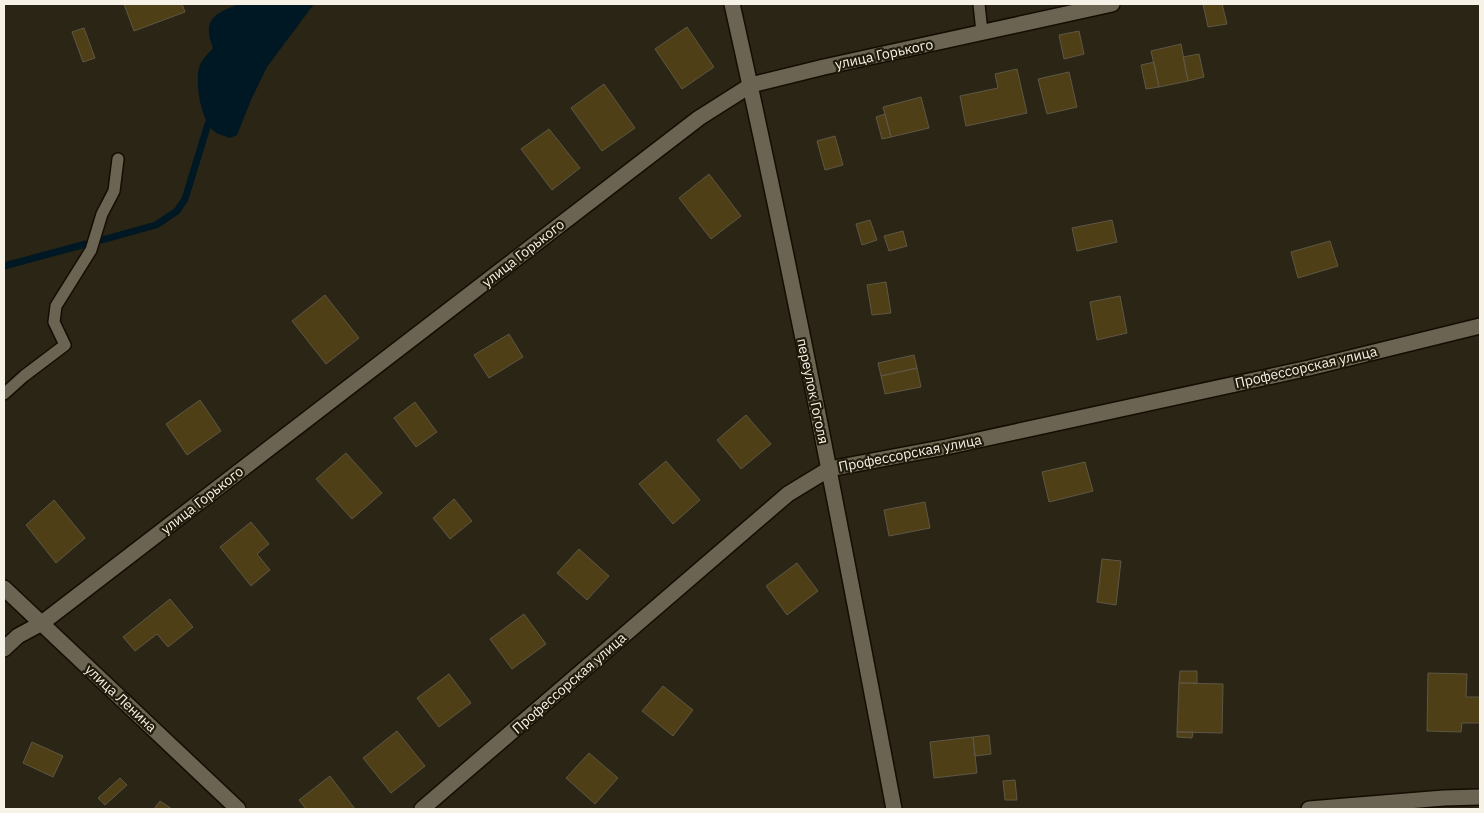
<svg xmlns="http://www.w3.org/2000/svg" width="1484" height="813" font-family="'IBM Plex Sans',sans-serif">
<style>
.water{fill:#001824}
.lines{fill:none;stroke-linecap:round;stroke-linejoin:round}
.stream{stroke:#001824;stroke-width:7}
.building{fill:#4f3f17;stroke:#5e5745}
.service-casing{stroke:#140d02;stroke-width:14}
.minor-casing{stroke:#140d02;stroke-width:18}
.service{stroke:#6b6452;stroke-width:11}
.minor{stroke:#6b6452;stroke-width:15}
.labels{text-anchor:middle;stroke-width:4.5;stroke-linejoin:round;paint-order:stroke}
.street-label{font-size:14px;fill:#f6f2e8;stroke:#211b0b}
</style>
<rect width="100%" height="100%" fill="#2b2515"/>
<path class="water" d="M239,4H314L267,67L251,100L237,135L230,138C226,136 219,135 215,132C201,122 195,84 199,68C201,60 208,54 213,48C202,19 214,14 239,4Z"/>
<g class="lines">
<path class="stream" d="M102,240L156,225L177,211L185,199L208,124L212,117
M4,266L86,244"/>
</g>
<path class="building" d="M124,4H182L185,12L134,31Z
M1203,4H1222L1227,24L1208,27Z
M687,27L714,67L682,89L655,49Z
M84,28L95,58L83,62L72,32Z
M1079,31L1084,54L1064,59L1059,35Z
M1181,44L1188,81L1159,87L1151,51Z
M1199,54L1204,77L1188,81L1183,57Z
M1154,62L1159,87L1146,89L1141,65Z
M1017,69L1027,113L966,126L960,96L998,88L995,74Z
M1069,72L1077,107L1047,114L1038,79Z
M604,84L635,128L602,151L571,108Z
M921,97L929,128L891,137L883,107Z
M885,114L891,137L882,139L876,117Z
M549,129L580,168L552,190L521,149Z
M835,136L843,165L825,170L817,141Z
M709,174L741,216L711,239L679,198Z
M870,220L877,240L862,245L856,224Z
M1112,220L1117,242L1077,251L1072,228Z
M903,231L907,246L889,251L884,236Z
M1330,241L1338,266L1298,278L1291,252Z
M886,282L891,313L872,315L867,285Z
M325,295L359,338L326,364L292,321Z
M1120,296L1127,333L1097,340L1090,302Z
M509,334L523,357L489,378L474,355Z
M914,355L917,368L881,376L878,363Z
M917,368L921,387L885,394L881,376Z
M200,400L221,431L187,455L166,424Z
M415,402L437,432L416,447L394,418Z
M746,415L771,444L741,469L717,440Z
M346,453L382,493L352,519L316,479Z
M666,461L700,500L673,524L639,484Z
M1085,462L1093,491L1049,502L1042,472Z
M454,499L472,521L450,539L433,518Z
M54,500L85,538L56,563L26,525Z
M925,502L930,528L889,536L884,510Z
M251,522L269,544L257,554L270,570L251,586L220,547Z
M579,549L609,576L587,600L557,573Z
M1102,559L1121,561L1116,605L1097,602Z
M797,563L818,591L787,615L766,586Z
M170,599L193,627L168,647L157,634L135,651L123,637Z
M524,614L546,644L512,669L490,639Z
M1180,671H1197V683H1179Z
M1428,673L1467,674L1466,697H1480V723H1462L1461,732L1427,731Z
M449,674L471,703L439,727L417,698Z
M1179,683L1223,684L1222,733L1177,732Z
M663,686L693,710L673,736L642,711Z
M397,731L425,766L391,793L363,758Z
M1177,732H1193L1192,738L1177,737Z
M989,735L991,754L975,756L973,737Z
M973,737L977,773L934,778L930,742Z
M32,742L63,756L53,777L23,763Z
M589,753L618,778L595,804L566,778Z
M330,776L355,809H306L299,800Z
M120,778L127,785L105,805L98,798Z
M1015,780L1017,800H1005L1003,781Z
M160,801L172,809H154Z"/>
<g class="lines">
<g class="service-casing">
<path id="service" d="M979,4L982,32
M4,394L24,376L65,345L54,322L56,306L91,250L102,214L114,191L118,159"/>
</g>
<g class="minor-casing">
<path id="minor" d="M732,4C792,271 843,540 894,809
M4,588L238,809
M4,649L18,636L42,623L699,118L751,85L824,67L1112,4
M422,809L788,494L829,469L946,447L1309,368L1480,326
M1309,809L1444,798L1480,797"/>
</g>
<use href="#service" class="service"/>
<use href="#minor" class="minor"/>
</g>
<g class="labels">
<g class="street-label">
<text transform="translate(884 54) rotate(-12)" y="5">улица Горького</text>
<text transform="translate(523 253) rotate(-38)" y="5">улица Горького</text>
<text transform="translate(1306 367) rotate(-13)" y="5">Профессорская улица</text>
<text transform="translate(813 391) rotate(78)" y="5">переулок Гоголя</text>
<text transform="translate(910 453) rotate(-11)" y="5">Профессорская улица</text>
<text transform="translate(202 500) rotate(-38)" y="5">улица Горького</text>
<text transform="translate(569 683) rotate(-41)" y="5">Профессорская улица</text>
<text transform="translate(121 698) rotate(43)" y="5">улица Ленина</text>
</g>
</g>
<rect width="1484" height="813" fill="none" stroke="#f6f2e8" stroke-width="10"/>
</svg>
